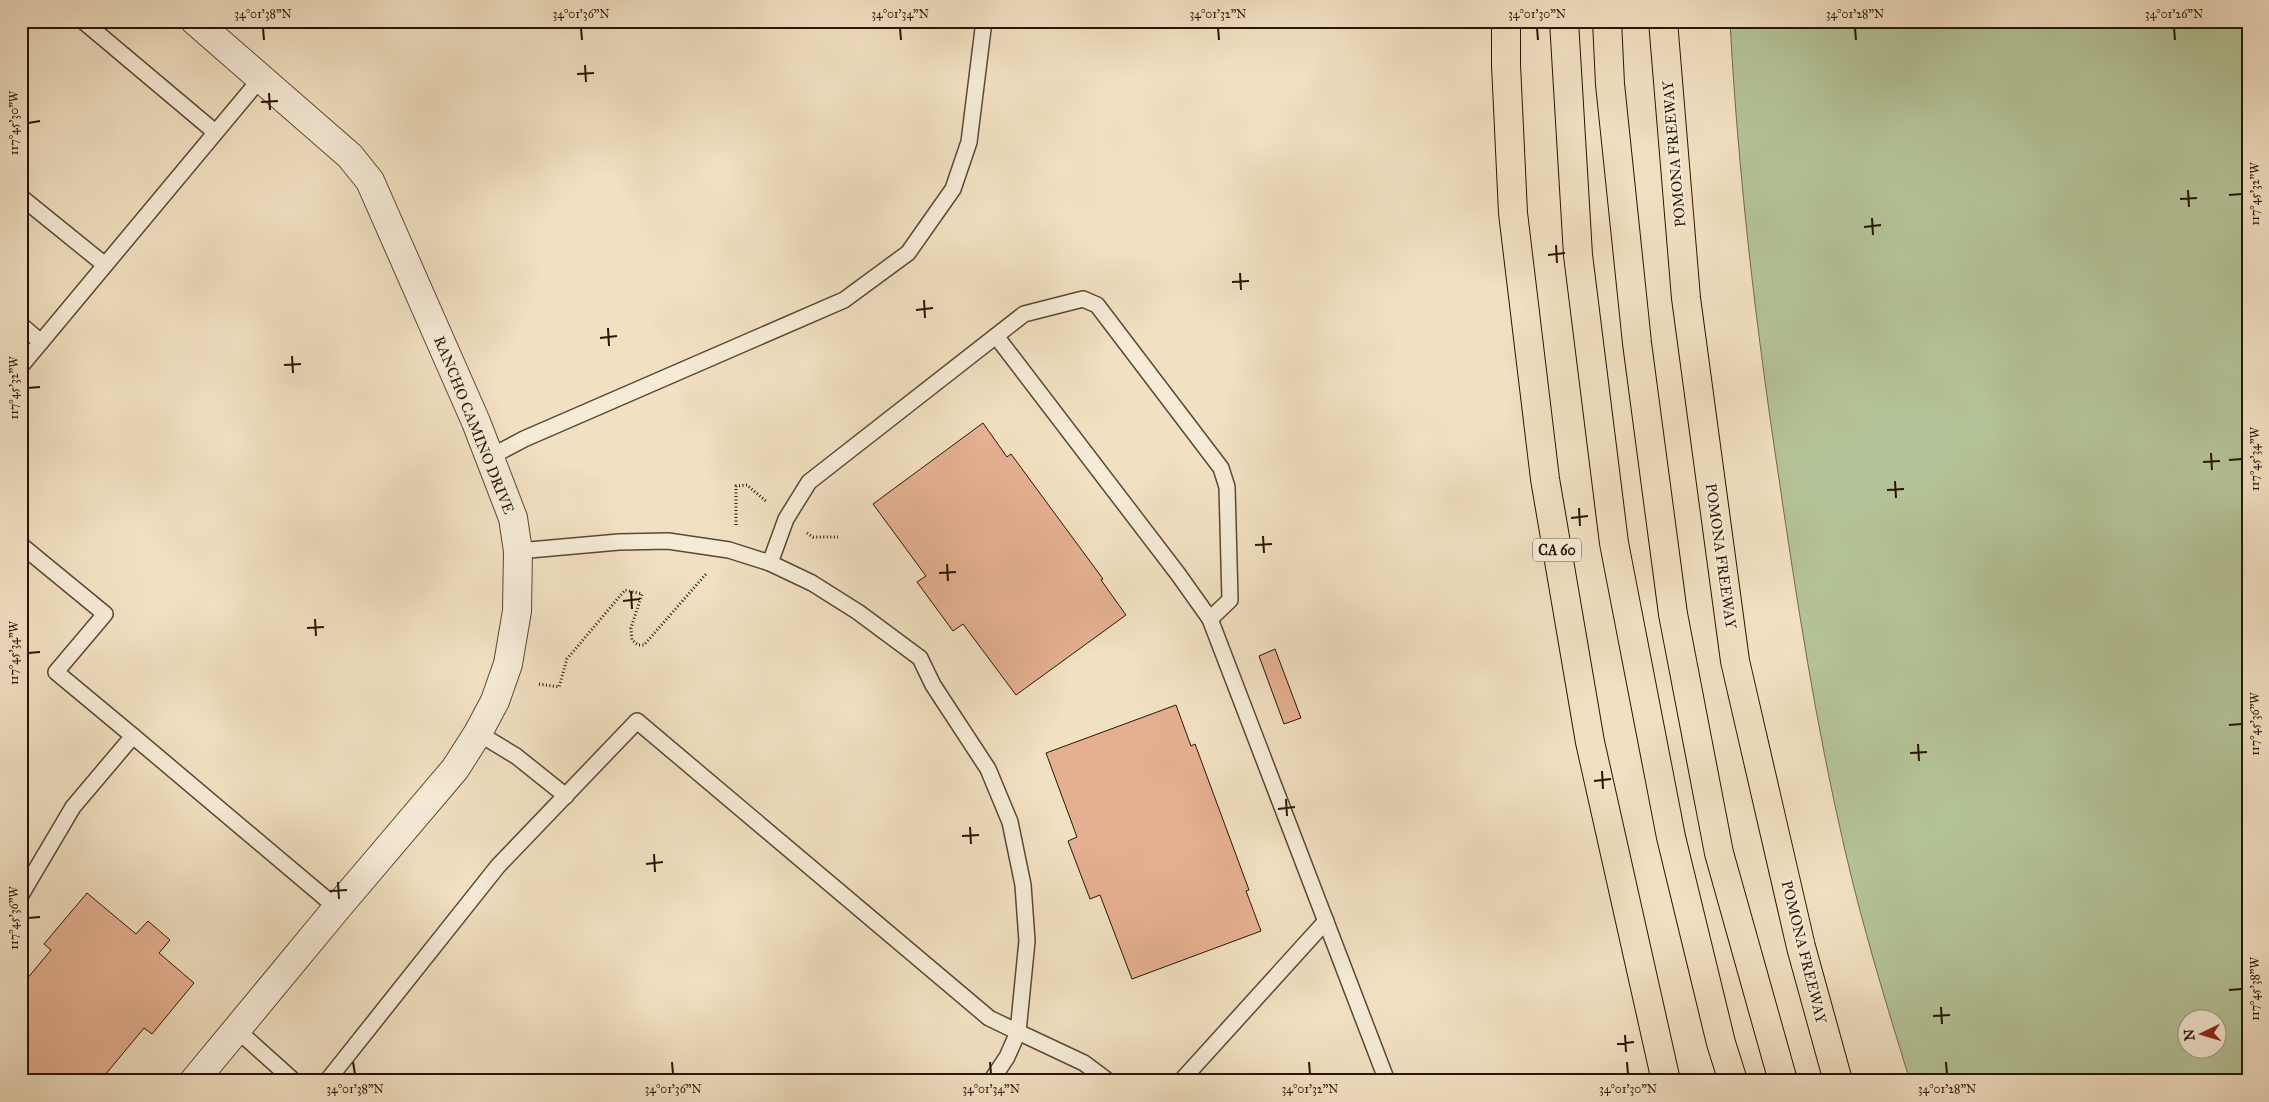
<svg xmlns="http://www.w3.org/2000/svg" width="2269" height="1102" viewBox="0 0 2269 1102" font-family="'IM FELL Great Primer',serif">
	<style>
		.green { fill: #b4c397; stroke: #6e6c4d; fill-rule: evenodd }
		.building { fill: #e5b091; stroke: #291503 }
		.lines { fill: none; stroke-linecap: round; stroke-linejoin: round }
		.lane-casing { stroke: #5b4832; stroke-width: 18 }
		.street-casing { stroke: #5b4832; stroke-width: 30 }
		.highway-casing { stroke: #291503; stroke-width: 30 }
		.path { stroke: #291503; stroke-width: 3; stroke-dasharray: 1 2.5; stroke-linecap: butt }
		.lane { stroke: #f6ebd7; stroke-width: 15 }
		.street { stroke: #f6ebd7; stroke-width: 28 }
		.highway { stroke: #f1e0c1; stroke-width: 28 }
		.ticks { fill: none; stroke: #291503; stroke-width: 2 }
		.labels { text-anchor: middle; dominant-baseline: central; stroke-width: 4; stroke-linejoin: round; paint-order: stroke }
		.shield { fill: #f6ebd7; stroke: #665543; stroke-width: 1 }
		.shield-label { font-size: 14px; font-weight: bold; fill: #291503 }
		.street-label { font-size: 15px; fill: #291503; stroke: #f6ebd7 }
		.neatline { fill: none; stroke: #291503; stroke-width: 2 }
		.ticks-label { font-size: 12px; text-anchor: middle; fill: #291503 }
	</style>
	<rect width="100%" height="100%" fill="#f1e0c1"/>
	<filter id="stains"><feTurbulence type="fractalNoise" baseFrequency=".004" numOctaves="4"/><feColorMatrix values="0 0 0 0 .2 0 0 0 0 .09 0 0 0 0 .02 0 0 0 .5 -.17"/></filter>
	<radialGradient id="worn" r=".72"><stop offset=".6" stop-color="#630" stop-opacity="0"/><stop offset="1" stop-color="#630" stop-opacity=".3"/></radialGradient>
	<path class="green" d="M1730,21H2248V1081H1910C1886,1003 1862,925 1844,846C1816,725 1797,602 1779,479C1756,327 1738,174 1730,21ZM2186,1020H2216V1050H2186Z"/>
	<g class="building">
		<polygon points="983,423 1007,457 1011,454 1103,579 1101,580 1126,615 1016,695 963,624 953,631 917,582 926,576 873,504"/>
		<polygon points="1275,649 1301,718 1284,724 1259,656"/>
		<polygon points="1176,705 1191,746 1195,744 1249,890 1246,891 1261,931 1132,979 1100,895 1090,899 1068,841 1077,837 1046,753"/>
		<polygon points="87,893 136,934 148,921 170,940 159,953 194,983 152,1034 144,1028 100,1081 21,1081 21,986 51,950 44,944"/>
	</g>
	<g class="lines">
		<defs>
			<g id="lane">
				<polyline points="83,21 215,132"/>
				<polyline points="21,197 105,265"/>
				<polyline points="21,325 41,342"/>
				<polyline points="996,336 1178,574 1210,619"/>
				<polyline points="21,366 261,78"/>
				<polyline points="490,457 524,439 844,300 908,253 953,189 969,142 984,21"/>
				<polyline points="21,545 105,614 56,672 133,736 73,807 21,895"/>
				<polyline points="770,563 786,519 809,482 1024,314 1083,299 1097,305 1221,468 1227,487 1230,600 1210,619 1387,1081"/>
				<polyline points="478,733 516,756 566,796"/>
				<polyline points="133,736 337,908"/>
				<polyline points="236,1029 294,1081"/>
				<polyline points="327,1081 498,866 637,721 989,1018 1018,1032 1027,941 1023,885 1010,822 988,769 933,685 920,658 858,612 812,583 770,563 729,550 668,541 619,542 518,551"/>
				<polyline points="991,1081 1007,1057 1018,1032 1084,1063 1108,1081"/>
				<polyline points="1181,1081 1326,921"/>
			</g>
			<polyline id="street" points="194,1081 337,908 455,769 478,733 495,701 508,664 517,611 518,551 513,518 476,422 370,181 350,156 195,21"/>
			<g id="highway">
				<polyline points="1506,21 1506,65 1513,213 1545,479 1590,742 1666,1081"/>
				<polyline points="1564,21 1578,255 1614,543 1671,837 1721,1043 1733,1081"/>
				<polyline points="1607,21 1610,84 1637,343 1673,614 1719,853 1783,1081"/>
				<polyline points="1663,21 1686,298 1735,661 1801,947 1838,1081"/>
			</g>
		</defs>
		<use href="#lane" class="lane-casing"/>
		<use href="#street" class="street-casing"/>
		<use href="#highway" class="highway-casing"/>
		<g class="path">
			<polyline points="736,525 736,486 747,485 767,502"/>
			<polyline points="807,533 813,537 838,537"/>
			<polyline points="539,684 559,687 567,659 625,590 642,594 631,628 632,640 638,645 644,645 706,574"/>
		</g>
		<use href="#lane" class="lane"/>
		<use href="#street" class="street"/>
		<use href="#highway" class="highway"/>
	</g>
	<path class="ticks" d="M263,28L264,40M581,28L582,40M900,28L901,40M1218,28L1219,40M1537,28L1538,40M1855,28L1856,40M2174,28L2175,40M585,65L586,82M577,74L594,73M269,93L270,110M261,102L278,101M28,123L40,121M2188,190L2189,207M2229,195L2242,194M2180,199L2197,198M1872,218L1873,235M1864,227L1881,225M1556,245L1557,263M1548,255L1565,253M1240,273L1241,290M1232,282L1249,281M924,300L925,318M916,310L933,308M608,328L609,346M600,338L617,336M292,356L293,373M284,365L301,364M28,388L40,387M2211,453L2212,470M2229,460L2242,459M2203,462L2220,461M1895,481L1896,498M1887,490L1904,489M1579,508L1580,526M1571,518L1588,516M1263,536L1264,553M1255,545L1272,544M947,564L948,581M939,573L956,572M631,591L632,609M623,601L640,599M315,619L316,636M307,628L324,627M28,653L40,652M2229,725L2242,724M1918,744L1919,761M1910,753L1927,752M1602,771L1603,789M1594,781L1611,779M1286,799L1287,816M1278,809L1295,807M970,827L971,844M962,836L979,835M654,854L655,872M646,864L663,862M338,882L339,899M330,891L347,890M28,918L40,917M2229,990L2242,989M1941,1007L1942,1024M1933,1016L1950,1015M1625,1035L1626,1052M1617,1044L1634,1042M353,1062L355,1074M672,1062L673,1074M990,1062L991,1074M1309,1062L1310,1074M1627,1062L1628,1074M1946,1062L1947,1074"/>
	<g class="labels">
		<rect class="shield" x="1533" y="538.5" width="48" height="23" rx="4"/>
		<g class="shield-label">
			<text x="1557" y="550">CA 60</text>
		</g>
		<g class="street-label">
			<text transform="translate(1674 154) rotate(-95)">POMONA FREEWAY</text>
			<text transform="translate(474 425) rotate(68)">RANCHO CAMINO DRIVE</text>
			<text transform="translate(1721 556) rotate(82)">POMONA FREEWAY</text>
			<text transform="translate(1804 952) rotate(76)">POMONA FREEWAY</text>
		</g>
	</g>
	<rect width="2269" height="1102" fill="none" stroke="#f1e0c1" stroke-width="55"/>
	<g transform="translate(2202 1034) rotate(265)"><circle r="24" fill="#f6ebd7" stroke="#a49582"/>
	<path d="M0-4L9 19L0 12L-9 19Z" fill="#8f2418"/>
	<text y="-8" font-size="14" font-weight="bold" text-anchor="middle" fill="#291503">N</text>
	</g>
	<rect x="28" y="28" width="2214" height="1046" class="neatline"/>
	<g class="ticks-label">
		<text x="263" y="18">34°01'38"N</text>
		<text x="581" y="18">34°01'36"N</text>
		<text x="900" y="18">34°01'34"N</text>
		<text x="1218" y="18">34°01'32"N</text>
		<text x="1537" y="18">34°01'30"N</text>
		<text x="1855" y="18">34°01'28"N</text>
		<text x="2174" y="18">34°01'26"N</text>
		<text transform="translate(14 123) rotate(-90)" y="4">117°45'30"W</text>
		<text transform="translate(2255 194) rotate(-90)" y="4">117°45'32"W</text>
		<text transform="translate(14 388) rotate(-90)" y="4">117°45'32"W</text>
		<text transform="translate(2255 459) rotate(-90)" y="4">117°45'34"W</text>
		<text transform="translate(14 653) rotate(-90)" y="4">117°45'34"W</text>
		<text transform="translate(2255 724) rotate(-90)" y="4">117°45'36"W</text>
		<text transform="translate(14 918) rotate(-90)" y="4">117°45'36"W</text>
		<text transform="translate(2255 989) rotate(-90)" y="4">117°45'38"W</text>
		<text x="355" y="1093">34°01'38"N</text>
		<text x="673" y="1093">34°01'36"N</text>
		<text x="991" y="1093">34°01'34"N</text>
		<text x="1310" y="1093">34°01'32"N</text>
		<text x="1628" y="1093">34°01'30"N</text>
		<text x="1947" y="1093">34°01'28"N</text>
	</g>
	<rect width="100%" height="100%" filter="url(#stains)"/>
	<rect width="100%" height="100%" fill="url(#worn)"/>
</svg>
